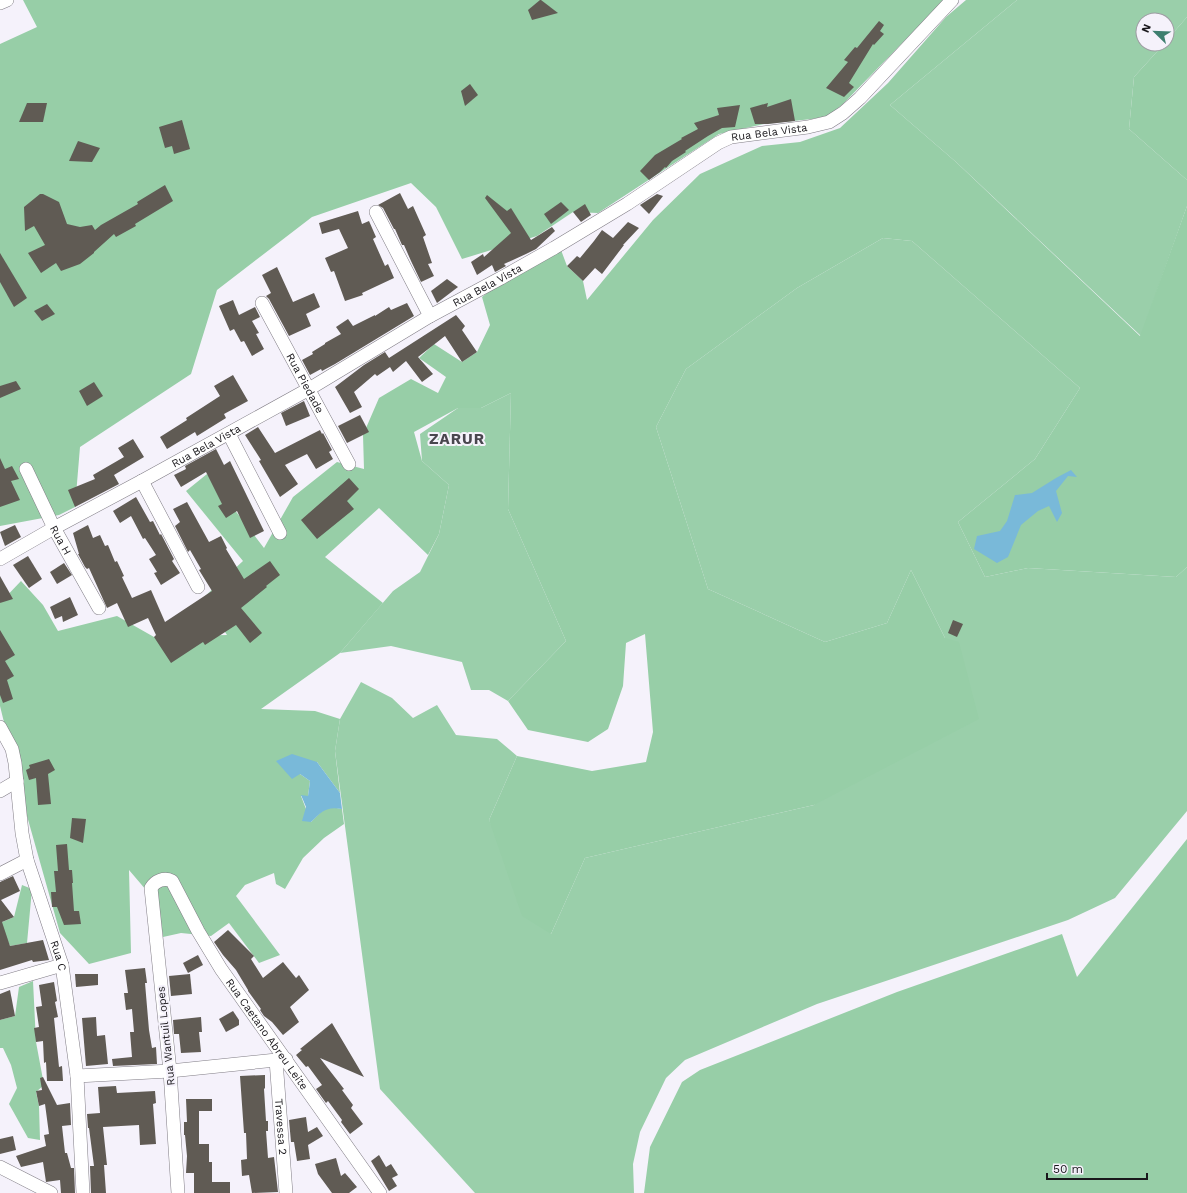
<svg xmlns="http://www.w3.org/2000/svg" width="1187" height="1193" viewBox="0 0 1187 1193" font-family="'Work Sans',sans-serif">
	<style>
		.green { fill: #9acfaa }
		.forest { fill: #97cea7 }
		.water { fill: #79b9d9 }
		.building { fill: #605b54 }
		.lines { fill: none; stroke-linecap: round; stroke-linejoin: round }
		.minor-casing { stroke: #807d85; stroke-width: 14 }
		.minor { stroke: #fff; stroke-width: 13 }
		.labels { text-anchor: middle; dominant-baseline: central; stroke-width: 4; stroke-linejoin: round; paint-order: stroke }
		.street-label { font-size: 11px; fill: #1a181c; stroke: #f5f2fb }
		.district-label { font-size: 15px; font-weight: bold; letter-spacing: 1px; fill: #49464e; stroke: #f5f2fb }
	</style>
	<rect width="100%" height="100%" fill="#f5f2fb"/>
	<g class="green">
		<polygon points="1017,0 1187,0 1187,17 1167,40 1167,20 1143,20 1143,44 1164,44 1134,77 1129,129 1187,180 1187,206 1141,336 956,162 890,105"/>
		<polygon points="883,238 912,241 1080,388 1035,459 958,522 985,577 1028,568 1176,577 1187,567 1187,811 1115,898 1068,920 817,1004 685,1060 666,1078 640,1132 633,1164 634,1193 475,1193 380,1089 335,751 340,719 361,682 392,698 413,718 437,705 456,735 497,739 517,756 489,820 551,934 585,858 814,805 945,638 911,570 887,623 825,642 708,589 656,427 686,369 797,288"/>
		<polygon points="511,393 508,509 566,641 508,701 489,690 471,690 462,662 391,646 340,653 393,591 420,572 439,534 449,485 422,461 420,434 458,408 481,408"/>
	</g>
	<g class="forest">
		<polygon points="23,0 944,0 843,104 828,116 812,119 764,124 719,134 598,213 573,212 537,236 462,259 436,207 411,183 312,217 217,290 191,374 80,447 75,507 59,515 0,526 0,44 37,27"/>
		<path d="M966,0H1017L890,105L956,162L1140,336L1187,206V567L1176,577L1028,568L985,577L958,522L1035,459L1080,388L912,241L883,238L797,288L686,369L656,427L708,589L825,642L887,623L911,570L945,638L959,642L979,719L814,805L585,858L551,934L522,916L489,820L517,756L592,771L646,762L653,732L645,634L626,643L623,686L608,729L588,742L528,730L508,701L566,641L508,509L511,393L481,408H458L414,432L422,461L449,485L439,534L428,555L379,508L325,557L383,603L340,653L261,709L315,711L340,719L335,751L340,793L317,762L300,774L310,781L308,796H301L311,822C323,810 325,805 342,809L344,824L324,838L303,858L285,889L276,884L274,873L245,885L236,896L280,955L259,963L229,923L211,936L181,933L163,937L158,904L129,870L131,953L89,964L60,933L27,816L0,706V603L21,581L43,605L58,631L117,616L154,637L227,635L203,598L243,561L186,491L207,474L264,548L293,497L337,462L364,469L363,435L379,398L411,379L438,393L446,377L419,358L434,344L462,362L477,352L490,325L482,297L495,287L561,250L567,266L583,281L587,300L653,220L700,174L762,146L800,142L840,128L888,83L946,17Z"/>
		<polygon points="1187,17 1187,180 1129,129 1134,77 1164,44 1167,44 1167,40"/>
		<polygon points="1187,839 1187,1193 644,1193 650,1147 682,1082 700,1070 897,992 1062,934 1077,977"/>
		<polygon points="22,885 32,889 27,943 10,946 0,923 14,917"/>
		<polygon points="33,981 36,1042 44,1085 36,1092 39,1106 40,1140 28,1138 9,1104 17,1088 11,1065 3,1048 0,1048 0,1020 15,1016 19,987"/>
	</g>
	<g class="water">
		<polygon points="1071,470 1077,477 1068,476 1056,491 1062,513 1057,522 1049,506 1038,511 1021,525 1008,557 997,563 974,549 977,536 1000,531 1007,521 1015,495 1032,493 1056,478"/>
		<path d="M292,754L317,762L340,793L342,809C327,806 322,811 311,822L302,821L306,807L301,795L308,796L310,781L300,774L292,779L276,761Z"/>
	</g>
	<g class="building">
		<polygon points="540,0 541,0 558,13 532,20 528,10"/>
		<polygon points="879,21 884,25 880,31 884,34 874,45 873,44 849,83 854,87 844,97 826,88 848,62 844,60 855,47 857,48"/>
		<polygon points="470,84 478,95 465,106 461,91"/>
		<polygon points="791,99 795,121 768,124 755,124 750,108 768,103 767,107"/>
		<polygon points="27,103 47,103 43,122 19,122"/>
		<polygon points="740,105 735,127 722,128 708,136 685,151 686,152 672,161 666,168 665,167 660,172 649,180 640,171 655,155 682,139 681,138 698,129 694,123 719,115 717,108"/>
		<polygon points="182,120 190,149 174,154 172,146 165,148 159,127"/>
		<polygon points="78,141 100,148 92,162 69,161"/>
		<polygon points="165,185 173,201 135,224 136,226 116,237 114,234 94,252 94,253 80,264 61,271 56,263 41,273 28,253 45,245 34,226 25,231 24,207 40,194 43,194 59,202 67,224 80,227 92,225 95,230 101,225 138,204 137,202"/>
		<polygon points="400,193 408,209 413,206 426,235 423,237 432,263 428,264 434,276 421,282 411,261 404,245 402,245 395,229 394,229 383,208 378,205"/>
		<polygon points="657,194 663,196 649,214 640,205"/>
		<polygon points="487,195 507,211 511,208 531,240 552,227 555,231 536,249 526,254 504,264 506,266 497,271 495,272 492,265 477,275 471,262 483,254 484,257 511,233 485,198"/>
		<polygon points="561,202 569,210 551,224 544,214"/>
		<polygon points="585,204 591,215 581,222 573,212"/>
		<polygon points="358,211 362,224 369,221 376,237 373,239 385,266 388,264 394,278 362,293 363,295 345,301 334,271 331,272 325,258 348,248 339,229 322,234 319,223"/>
		<polygon points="628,222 639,228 623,245 624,245 602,274 595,268 583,281 567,266 577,256 580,258 594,241 602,230 613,238"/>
		<polygon points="0,253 27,298 14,307 0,282"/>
		<polygon points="277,267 293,302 314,293 320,307 306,314 311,326 289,336 269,299 266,296 271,293 262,275"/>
		<polygon points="447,279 458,287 437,303 431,291"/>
		<polygon points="233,300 239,315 255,307 260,317 252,321 259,333 256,334 264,349 252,356 244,341 241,342 234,329 230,331 219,306"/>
		<polygon points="407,303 414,316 335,364 322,371 321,369 310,375 302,360 313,354 312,352 325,344 325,343 341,334 336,327 348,319 353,326 375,315 375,316 389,307 391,310"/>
		<polygon points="47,304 55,314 42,321 34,311"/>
		<polygon points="456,315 465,326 462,330 477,352 462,362 445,336 418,357 433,374 422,382 406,361 393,372 390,367 377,376 375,374 354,392 362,407 350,413 335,387 364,365 385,352 389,358"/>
		<polygon points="233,375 248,401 224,414 226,418 197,436 195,432 167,449 160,437 187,420 186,418 220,396 214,386"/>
		<polygon points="16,381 21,389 0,398 0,386"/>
		<polygon points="94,382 103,396 87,406 79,391"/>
		<polygon points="304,401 310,416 286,426 281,413"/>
		<polygon points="360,415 369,432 347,443 338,426"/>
		<polygon points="258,427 275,453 320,430 322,434 323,433 332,450 329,452 333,459 316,469 307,454 285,465 298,484 280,497 259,461 261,460 245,435"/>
		<polygon points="133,439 144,457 114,475 119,484 75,507 68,490 95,479 93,475 124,457 118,448"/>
		<polygon points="216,449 224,465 230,461 264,531 250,538 237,511 226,518 218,506 222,504 206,472 181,487 174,475 186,469 185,466"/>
		<polygon points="0,458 5,469 12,466 19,479 11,481 20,500 0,507"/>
		<polygon points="349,478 359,489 347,501 354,509 317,539 301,520"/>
		<polygon points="136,497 150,522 153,521 160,535 161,534 174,559 172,561 180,573 161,585 154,573 157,572 149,559 156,555 145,538 143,539 131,516 120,523 113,511"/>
		<polygon points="187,502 209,542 221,536 227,548 226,549 244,579 270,561 280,575 266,586 267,587 241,608 262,633 250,643 236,625 205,645 203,642 171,663 154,637 156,635 148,618 128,627 117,603 107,608 89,568 87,569 85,567 78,554 79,554 73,533 88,525 93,538 100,535 105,546 108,545 115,562 117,561 124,576 122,577 132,598 151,590 165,622 212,591 199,570 201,569 190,550 188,552 175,526 180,522 173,509"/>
		<polygon points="15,525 21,537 5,546 0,532"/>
		<polygon points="28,556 42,579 29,588 13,565"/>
		<polygon points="64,563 72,575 57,584 50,572"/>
		<polygon points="0,576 13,599 0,603"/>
		<polygon points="70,597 78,615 63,622 62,616 55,619 50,607"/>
		<polygon points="953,620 963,624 957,637 948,633"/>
		<polygon points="0,630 15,655 5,661 14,676 7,680 13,699 3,703 0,695"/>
		<polygon points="49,759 55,770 48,774 51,804 38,805 36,778 29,780 26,770 30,768 29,765"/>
		<polygon points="72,818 86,819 83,843 70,838"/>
		<polygon points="67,844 69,870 72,870 73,883 72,883 74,911 79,911 81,924 64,925 57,907 52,907 51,892 56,892 54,871 58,871 56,845"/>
		<polygon points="13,876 20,891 1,900 14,917 2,922 10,946 43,940 49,960 33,962 32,960 0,970 0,882"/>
		<polygon points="228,930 254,956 251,959 263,978 283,962 296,978 299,975 309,990 290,1007 299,1022 283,1035 272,1022 264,1016 260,1010 261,1009 248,991 248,990 236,970 223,955 214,942"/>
		<polygon points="198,955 203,965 188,973 183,963"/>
		<polygon points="145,968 147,983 145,983 149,1030 152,1048 156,1047 157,1064 113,1066 112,1059 132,1057 130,1032 134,1032 132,1009 126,1010 124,993 128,993 125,970"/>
		<polygon points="75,974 98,974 98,985 76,987"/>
		<polygon points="190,974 192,994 171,996 169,976"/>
		<polygon points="54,982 57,1001 55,1002 58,1017 54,1018 59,1067 62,1066 63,1081 47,1081 46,1062 44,1063 43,1041 36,1042 34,1028 39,1027 36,1007 42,1006 39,985"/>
		<polygon points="10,990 15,1016 0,1020 0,994"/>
		<polygon points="233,1011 239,1020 239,1025 226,1032 219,1019"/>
		<polygon points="96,1017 97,1036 105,1035 108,1064 86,1066 82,1018"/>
		<polygon points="201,1017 202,1032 199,1032 201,1052 181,1053 179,1034 174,1034 173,1020"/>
		<polygon points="332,1023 364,1077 320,1058 344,1089 342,1090 353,1105 351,1108 363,1124 350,1134 341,1122 342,1120 328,1101 326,1103 316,1089 322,1085 308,1066 306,1067 296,1055 302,1050 300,1049"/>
		<polygon points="265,1075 265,1088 264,1089 266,1121 268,1121 268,1131 266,1131 268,1158 274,1157 278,1192 252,1193 249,1175 242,1176 241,1160 247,1159 246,1133 244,1133 240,1076"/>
		<polygon points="43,1077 57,1105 70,1103 71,1125 62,1126 65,1153 67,1153 71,1168 74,1168 75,1193 61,1193 60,1180 46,1182 43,1162 21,1167 16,1156 46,1146 44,1135 49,1134 45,1104 39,1106 36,1091 42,1090 40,1078"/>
		<polygon points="116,1086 117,1093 155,1091 156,1103 153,1104 156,1144 140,1145 139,1125 103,1127 107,1165 104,1165 106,1193 91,1193 90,1166 94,1166 89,1128 88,1128 87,1114 100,1113 98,1087"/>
		<polygon points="186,1099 212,1099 212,1111 199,1111 199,1144 209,1144 209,1162 212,1162 212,1182 230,1182 230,1193 194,1193 194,1173 186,1173 187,1156 185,1135 184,1135 184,1122 187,1122"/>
		<polygon points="306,1117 308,1132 317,1127 323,1136 308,1145 310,1159 297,1161 294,1142 291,1142 289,1120"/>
		<polygon points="13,1136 16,1150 0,1154 0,1139"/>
		<polygon points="379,1155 386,1167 391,1164 398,1175 392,1178 397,1186 389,1191 371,1161"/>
		<polygon points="336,1158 341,1176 345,1173 357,1187 349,1193 332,1193 318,1174 315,1164"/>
	</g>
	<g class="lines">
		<defs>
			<g id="minor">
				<polyline points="0,3 7,0"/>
				<polyline points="376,212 430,316"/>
				<path id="s1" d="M262,303L349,464"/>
				<polyline points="229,434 280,533"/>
				<path id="s2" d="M26,469L54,528L99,608"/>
				<polyline points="142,481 198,587"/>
				<path id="s3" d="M0,559L54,528L142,481L309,389L430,316L501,278L554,248L627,204L718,143L731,137L808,127L829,122L843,113L860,98L952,0"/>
				<path id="s4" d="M0,727L12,749L15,763L22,833L27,860L62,965L77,1076L83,1193"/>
				<polyline points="0,791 17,781"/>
				<polyline points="0,874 27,860"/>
				<polyline points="0,983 62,965"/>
				<path id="s5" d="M276,1060L286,1193"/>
				<polyline points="77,1076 170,1071 286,1059"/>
				<polyline points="0,1167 51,1193"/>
				<path id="s6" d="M178,1193L170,1071L151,888C155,881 164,877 172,881L198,931L221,969L380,1193"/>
			</g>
		</defs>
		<use href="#minor" class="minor-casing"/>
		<use href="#minor" class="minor"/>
	</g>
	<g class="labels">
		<g class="street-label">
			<text stroke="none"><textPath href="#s3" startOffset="883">Rua Bela Vista</textPath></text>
			<text stroke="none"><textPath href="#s3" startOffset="559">Rua Bela Vista</textPath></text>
			<text stroke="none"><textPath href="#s1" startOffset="91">Rua Piedade</textPath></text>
			<text stroke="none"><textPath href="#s3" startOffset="235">Rua Bela Vista</textPath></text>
			<text stroke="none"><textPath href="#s2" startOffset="79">Rua H</textPath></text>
			<text stroke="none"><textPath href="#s4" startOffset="238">Rua C</textPath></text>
			<text stroke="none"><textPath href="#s6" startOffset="511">Rua Caetano Abreu Leite</textPath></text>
			<text transform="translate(166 1036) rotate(-96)">Rua Wantuil Lopes</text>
			<text stroke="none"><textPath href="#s5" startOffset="67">Travessa 2</textPath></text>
		</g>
		<g class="district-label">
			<text x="457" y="439">ZARUR</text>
		</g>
	</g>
	<g transform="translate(1155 32) rotate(293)"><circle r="19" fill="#f5f2fb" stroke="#9d9ba2"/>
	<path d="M0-3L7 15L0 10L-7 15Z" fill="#3e7f6f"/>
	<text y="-6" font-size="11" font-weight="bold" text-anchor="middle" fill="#1a181c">N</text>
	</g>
	<path d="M1047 1173v6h100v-6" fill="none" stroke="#1a181c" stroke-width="2"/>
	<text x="1053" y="1173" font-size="12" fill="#1a181c" stroke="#f5f2fb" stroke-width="3" paint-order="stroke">50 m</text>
</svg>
